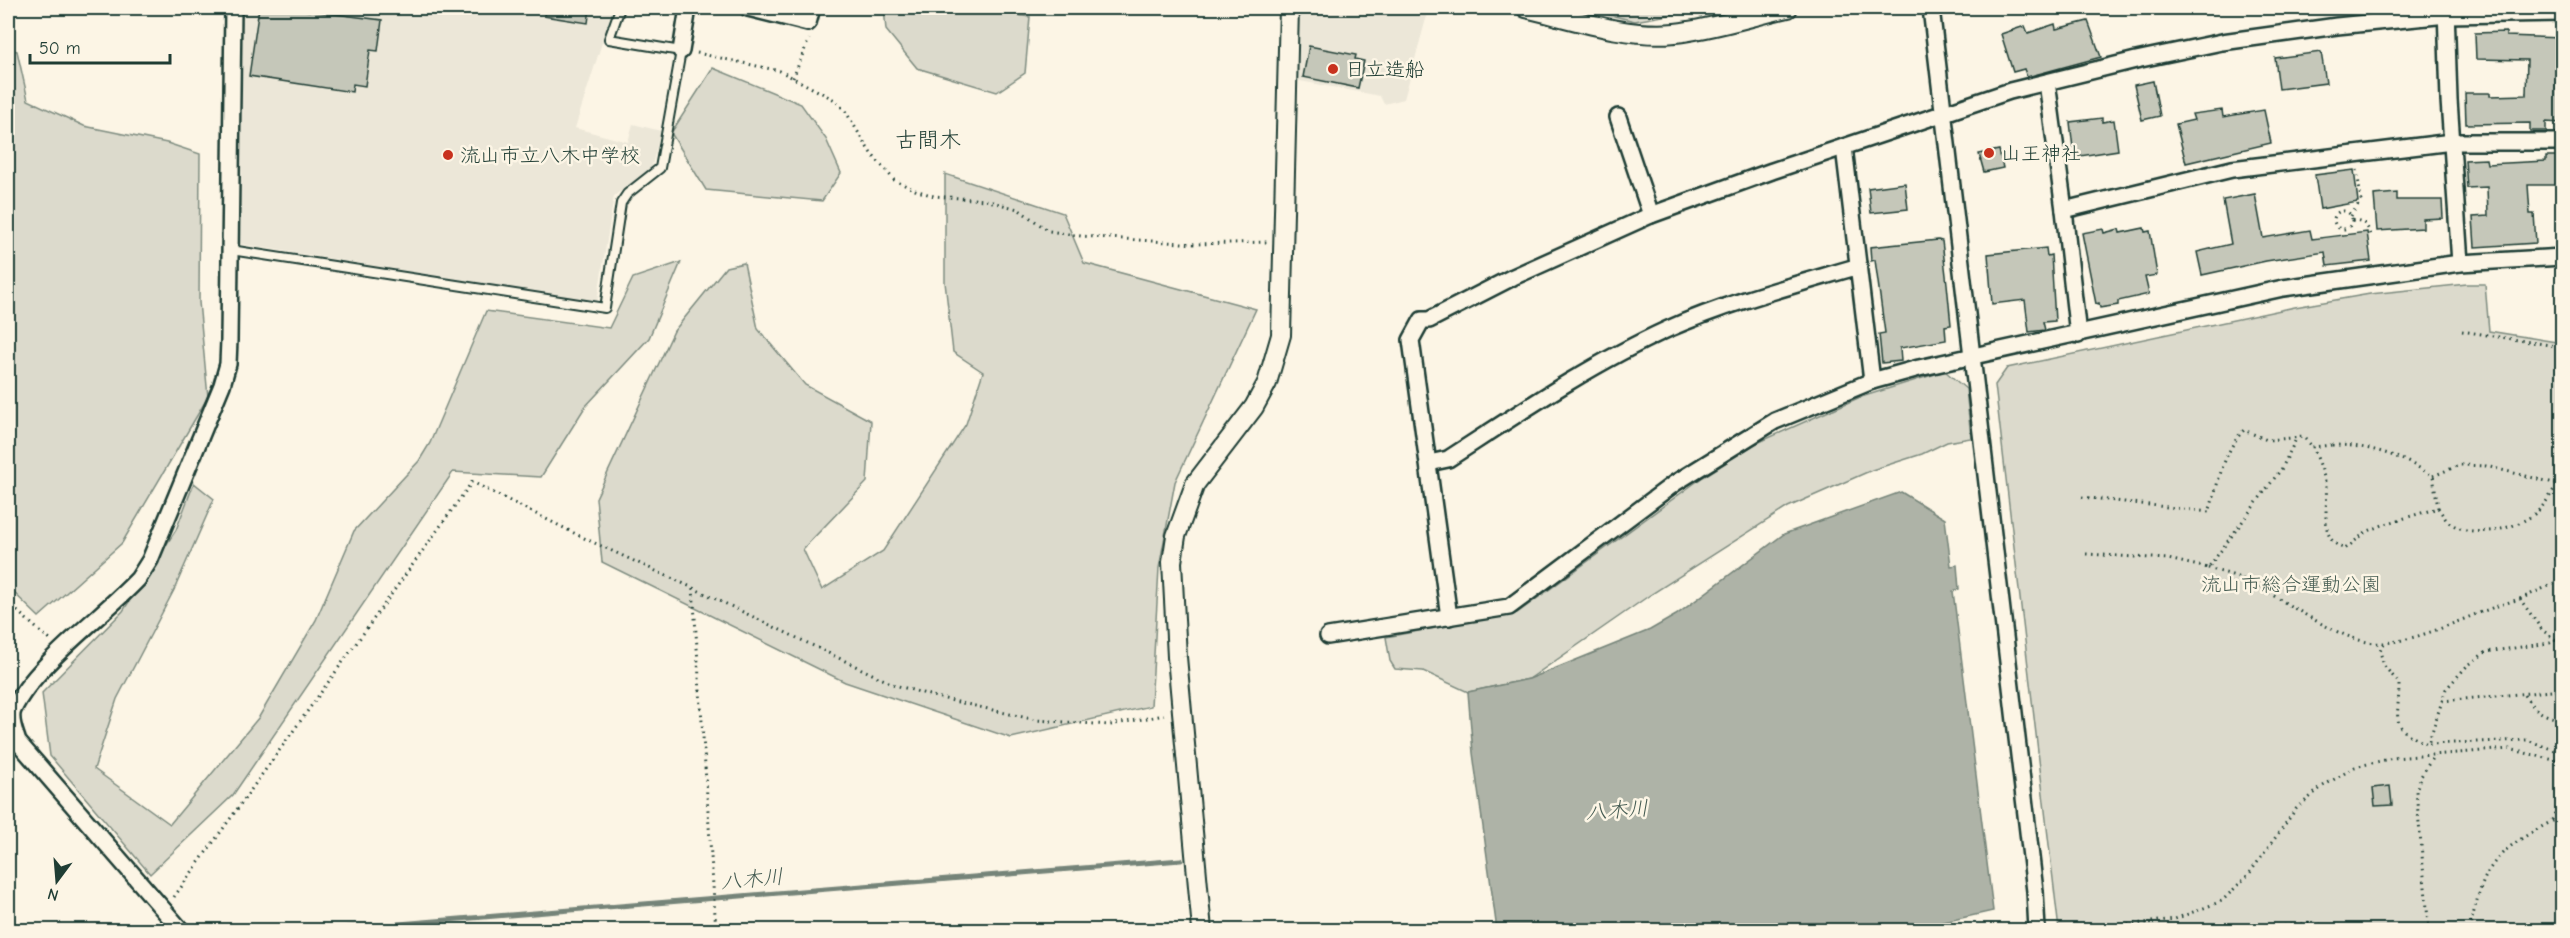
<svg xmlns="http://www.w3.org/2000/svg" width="2570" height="938" viewBox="0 0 2570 938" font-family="'Comic Neue','Klee One',sans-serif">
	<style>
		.built { fill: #ece7d8 }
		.green { fill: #dcdacc; stroke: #7e8c80; stroke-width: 1.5 }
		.water { fill: #aeb3a7; stroke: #758479; stroke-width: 1.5 }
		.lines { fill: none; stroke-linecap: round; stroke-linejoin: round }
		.stream { stroke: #758479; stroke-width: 5 }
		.building { fill: #c5c7b9; stroke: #1f3d34; stroke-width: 1.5 }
		.service-casing { stroke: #1f3d34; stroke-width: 12 }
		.minor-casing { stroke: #1f3d34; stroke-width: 20 }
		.tertiary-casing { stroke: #1f3d34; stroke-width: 22 }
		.path { stroke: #1f3d34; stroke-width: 3; stroke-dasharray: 1.5 4.5; stroke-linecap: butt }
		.service { stroke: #fcf5e5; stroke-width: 8 }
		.minor { stroke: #fcf5e5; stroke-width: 15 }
		.tertiary { stroke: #fcf5e5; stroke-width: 18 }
		.poi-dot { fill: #c8321e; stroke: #fcf5e5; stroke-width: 2 }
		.labels { text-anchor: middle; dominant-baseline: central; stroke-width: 5; stroke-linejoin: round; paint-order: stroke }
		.poi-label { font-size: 20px; fill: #1f3d34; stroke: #fcf5e5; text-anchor: start }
		.park-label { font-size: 20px; fill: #455c52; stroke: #fcf5e5 }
		.water-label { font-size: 21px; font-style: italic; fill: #435a51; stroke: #fcf5e5 }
		.quarter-label { font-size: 22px; fill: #1f3d34; stroke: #fcf5e5 }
	</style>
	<rect width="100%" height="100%" fill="#fcf5e5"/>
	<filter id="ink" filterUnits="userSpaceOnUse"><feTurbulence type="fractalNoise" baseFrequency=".0167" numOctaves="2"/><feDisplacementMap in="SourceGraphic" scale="12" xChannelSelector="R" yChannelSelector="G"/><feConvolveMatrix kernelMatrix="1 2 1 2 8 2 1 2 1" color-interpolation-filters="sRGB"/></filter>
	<g filter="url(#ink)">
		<g class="built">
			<polygon points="243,8 613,8 575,128 628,142 633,124 661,131 651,169 614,196 597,302 240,244"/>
			<polygon points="1300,8 1429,8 1404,99 1384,104 1380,96 1295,80"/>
		</g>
		<g class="green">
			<polygon points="884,8 974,8 1030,17 1025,73 997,92 917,68 886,30"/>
			<polygon points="1580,8 1707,8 1635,21"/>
			<polygon points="8,49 17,51 28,100 84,126 167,143 200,154 199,302 208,397 122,543 39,617 8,587"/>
			<polygon points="713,68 801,104 826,139 841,173 822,201 706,190 671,133"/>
			<polygon points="945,174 1063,213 1084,263 1256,309 1175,482 1159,568 1151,706 1011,738 845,682 602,562 596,498 674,331 726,267 744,263 758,329 805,385 871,421 867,482 803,549 822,590 883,551 966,424 983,372 953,352 945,282"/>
			<polygon points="681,262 649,338 585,407 541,477 453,472 233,795 150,874 50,756 42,693 123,611 176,530 194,483 214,499 174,590 117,699 94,769 170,824 259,717 316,620 354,531 419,461 430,443 486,311 609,328 633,278"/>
			<polygon points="2467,284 2485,284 2489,331 2562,343 2562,930 2237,930 2229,924 2155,930 2059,930 1995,385 2007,368 2295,307 2370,294"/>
			<polygon points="1945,371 1966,389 1971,438 1947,442 1922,454 1872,470 1788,507 1650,595 1529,679 1468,692 1423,671 1395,669 1390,661 1386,637 1517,613 1703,477 1755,444 1858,398"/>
		</g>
		<polygon class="water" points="1901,492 1945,519 1951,566 1957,565 1959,589 1953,591 1993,911 1908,930 1497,930 1473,753 1468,692 1529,679 1650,630 1676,615 1784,534"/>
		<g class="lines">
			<g class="stream">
				<polyline points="8,927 12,930"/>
				<polyline points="326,930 1181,860"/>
			</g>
		</g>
		<g class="building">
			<polygon points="259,8 287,8 382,20 378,51 370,50 365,86 353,84 352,92 249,76"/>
			<polygon points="545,8 590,8 588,23 544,16"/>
			<polygon points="2088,21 2101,57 2027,77 2024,69 2013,72 2001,34 2025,26 2028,33 2055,24 2056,29"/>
			<polygon points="2506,32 2506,36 2562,38 2562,123 2546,122 2546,131 2530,131 2530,123 2466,124 2465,93 2490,93 2490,96 2526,95 2527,60 2476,59 2475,33"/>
			<polygon points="1309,46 1356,55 1355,59 1364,61 1358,88 1303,77"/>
			<polygon points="2321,52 2326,83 2279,89 2275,58"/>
			<polygon points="2153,81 2160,116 2142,120 2134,85"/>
			<polygon points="2222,110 2223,117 2264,110 2271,143 2186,163 2176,124 2194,120 2192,114"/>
			<polygon points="2102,118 2102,122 2114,120 2118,150 2074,157 2070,122"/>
			<polygon points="1999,150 2003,168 1984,172 1979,154"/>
			<polygon points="2546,156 2562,156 2562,185 2528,185 2530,214 2534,214 2536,243 2475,247 2473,217 2488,216 2487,187 2467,188 2465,160 2486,159 2487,164 2546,161"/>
			<polygon points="2354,170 2358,202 2320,209 2315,175"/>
			<polygon points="1905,183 1908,209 1871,213 1868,188"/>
			<polygon points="2397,193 2397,200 2442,200 2443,218 2423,219 2423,228 2377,231 2374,195"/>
			<polygon points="2255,194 2263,238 2310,230 2312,239 2367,232 2371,261 2327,266 2325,252 2266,261 2202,275 2197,252 2231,244 2223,200"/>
			<polygon points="2144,228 2145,232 2150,231 2157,275 2145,277 2149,294 2118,301 2118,305 2100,308 2099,303 2096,304 2082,233 2103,229 2104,233 2119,229 2120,233"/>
			<polygon points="1938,240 1942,241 1947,284 1951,325 1945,326 1946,340 1900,348 1901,361 1882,363 1879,334 1885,333 1875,260 1871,261 1870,247"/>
			<polygon points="2046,248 2047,256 2051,255 2055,321 2043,322 2045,330 2029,332 2025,300 1992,304 1988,254"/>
			<polygon points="2390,786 2392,805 2375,806 2373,788"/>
		</g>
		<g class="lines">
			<defs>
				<polyline id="service" points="231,250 605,308 621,203 627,194 660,168 681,51 609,39 620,8"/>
				<g id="minor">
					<polyline points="748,8 808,23 812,8"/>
					<polyline points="1931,8 2035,891 2037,930"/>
					<polyline points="2446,8 2449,100 2460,263"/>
					<polyline points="681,51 688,8"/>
					<polyline points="2047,82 2064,210"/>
					<polyline points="1618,117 1651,215 1772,171 2010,91 2136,60 2222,42 2337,26 2447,15 2562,13"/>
					<polyline points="1844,147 1872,381"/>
					<polyline points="2078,335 2064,210 2232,169 2452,142 2562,142"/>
					<path d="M1429,463L1448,459C1519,413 1591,364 1668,329C1729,302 1795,285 1859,266"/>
					<polyline points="1449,617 1411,340 1422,320 1429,320 1513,277 1651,215"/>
					<polyline points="1328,636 1509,607 1675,483 1775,421 1872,381 1919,368 2283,288 2460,263 2562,257"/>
					<path d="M181,930L18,742C15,732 9,720 13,710C34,665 102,617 138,579L150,560L222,385L228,364L229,340L233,8"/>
				</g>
				<g id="tertiary">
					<path d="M1526,8C1573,19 1626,38 1675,33C1713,29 1751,16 1788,8"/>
					<polyline points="1202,930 1177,657 1172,562 1176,536 1195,484 1254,407 1267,383 1281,335 1289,8"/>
				</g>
			</defs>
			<use href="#service" class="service-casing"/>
			<use href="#minor" class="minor-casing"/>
			<use href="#tertiary" class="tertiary-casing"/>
			<g class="path">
				<polyline points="697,53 780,71 835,100 846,112 870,152 894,180 915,190 934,196 985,200 1018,209 1049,231 1081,236 1195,244 1267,242"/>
				<polyline points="793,78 809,39"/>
				<circle cx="2343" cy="220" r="9"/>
				<polyline points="2351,216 2361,200 2357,170"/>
				<path d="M2352,220C2365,220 2369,227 2371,239"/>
				<polyline points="2462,331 2562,347"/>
				<path d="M2332,445C2371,445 2401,456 2433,476L2438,508L2385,524L2366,532L2345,549C2315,538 2331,506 2325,482C2323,470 2317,458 2313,447Z"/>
				<polyline points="2433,476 2460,465 2486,466 2562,485"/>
				<path d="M2082,497L2209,512C2218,485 2223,451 2244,430L2267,440L2303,437L2313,447"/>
				<path d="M2438,508C2442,513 2445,520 2450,523C2474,540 2518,529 2538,511C2546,503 2552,493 2557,484"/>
				<polyline points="2086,554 2168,559 2208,568 2282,468 2297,437"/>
				<path d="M2208,568C2221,572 2235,575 2247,581C2283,598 2345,647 2384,643C2432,638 2474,611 2520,599L2542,630L2562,644"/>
				<polyline points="693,588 895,685 936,697 1036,720 1110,725 1164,715"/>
				<polyline points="2520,599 2562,580"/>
				<polyline points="8,603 50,640"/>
				<path d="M2384,644L2380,651L2384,666L2399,683C2399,721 2388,728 2428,744L2446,689L2467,666L2486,652L2550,643L2562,637"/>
				<path d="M2524,695C2534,710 2544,717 2562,719"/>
				<polyline points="2442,701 2562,690"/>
				<polyline points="2429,744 2527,740 2562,753"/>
				<polyline points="2552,820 2562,795"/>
				<polyline points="174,897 472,482 586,539 693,588 716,930"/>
				<polyline points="2086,930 2175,919 2222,901 2249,874 2296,809 2323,786 2355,767 2393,758 2509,749 2562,762"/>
				<polyline points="2236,930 2314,923 2344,930"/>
				<polyline points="2429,930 2416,791 2420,778 2434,755"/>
				<path d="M2469,930C2482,883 2483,861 2529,834C2540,828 2550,821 2562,818"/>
			</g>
			<use href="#service" class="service"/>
			<use href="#minor" class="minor"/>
			<use href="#tertiary" class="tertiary"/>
		</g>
	</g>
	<g class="poi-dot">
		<circle cx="1333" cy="69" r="6"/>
		<circle cx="1989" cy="153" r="6"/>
		<circle cx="448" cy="155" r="6"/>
	</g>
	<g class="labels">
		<g class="poi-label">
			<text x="1345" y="69">日立造船</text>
			<text x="2001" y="153">山王神社</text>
			<text x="460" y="155">流山市立八木中学校</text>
		</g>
		<g class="park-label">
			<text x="2291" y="584">流山市総合運動公園</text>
		</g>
		<g class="water-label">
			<text transform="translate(1617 810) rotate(-4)">八木川</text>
			<text transform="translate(752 879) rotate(-5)">八木川</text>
		</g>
		<g class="quarter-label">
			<text x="928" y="140">古間木</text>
		</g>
	</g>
	<rect width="2570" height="938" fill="none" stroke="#fcf5e5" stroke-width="30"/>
	<rect x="15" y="15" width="2540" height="908" fill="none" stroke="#1f3d34" stroke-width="2" filter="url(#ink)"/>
	<g transform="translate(57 881) rotate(196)" stroke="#fcf5e5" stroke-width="4.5" paint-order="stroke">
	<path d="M0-4.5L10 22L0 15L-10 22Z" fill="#1f3d34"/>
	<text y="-9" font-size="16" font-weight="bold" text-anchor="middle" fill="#1f3d34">N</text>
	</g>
	<path d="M30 54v9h140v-9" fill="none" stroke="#1f3d34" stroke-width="3"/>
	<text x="39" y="54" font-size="18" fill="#1f3d34" stroke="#fcf5e5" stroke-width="4.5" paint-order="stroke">50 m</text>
</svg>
